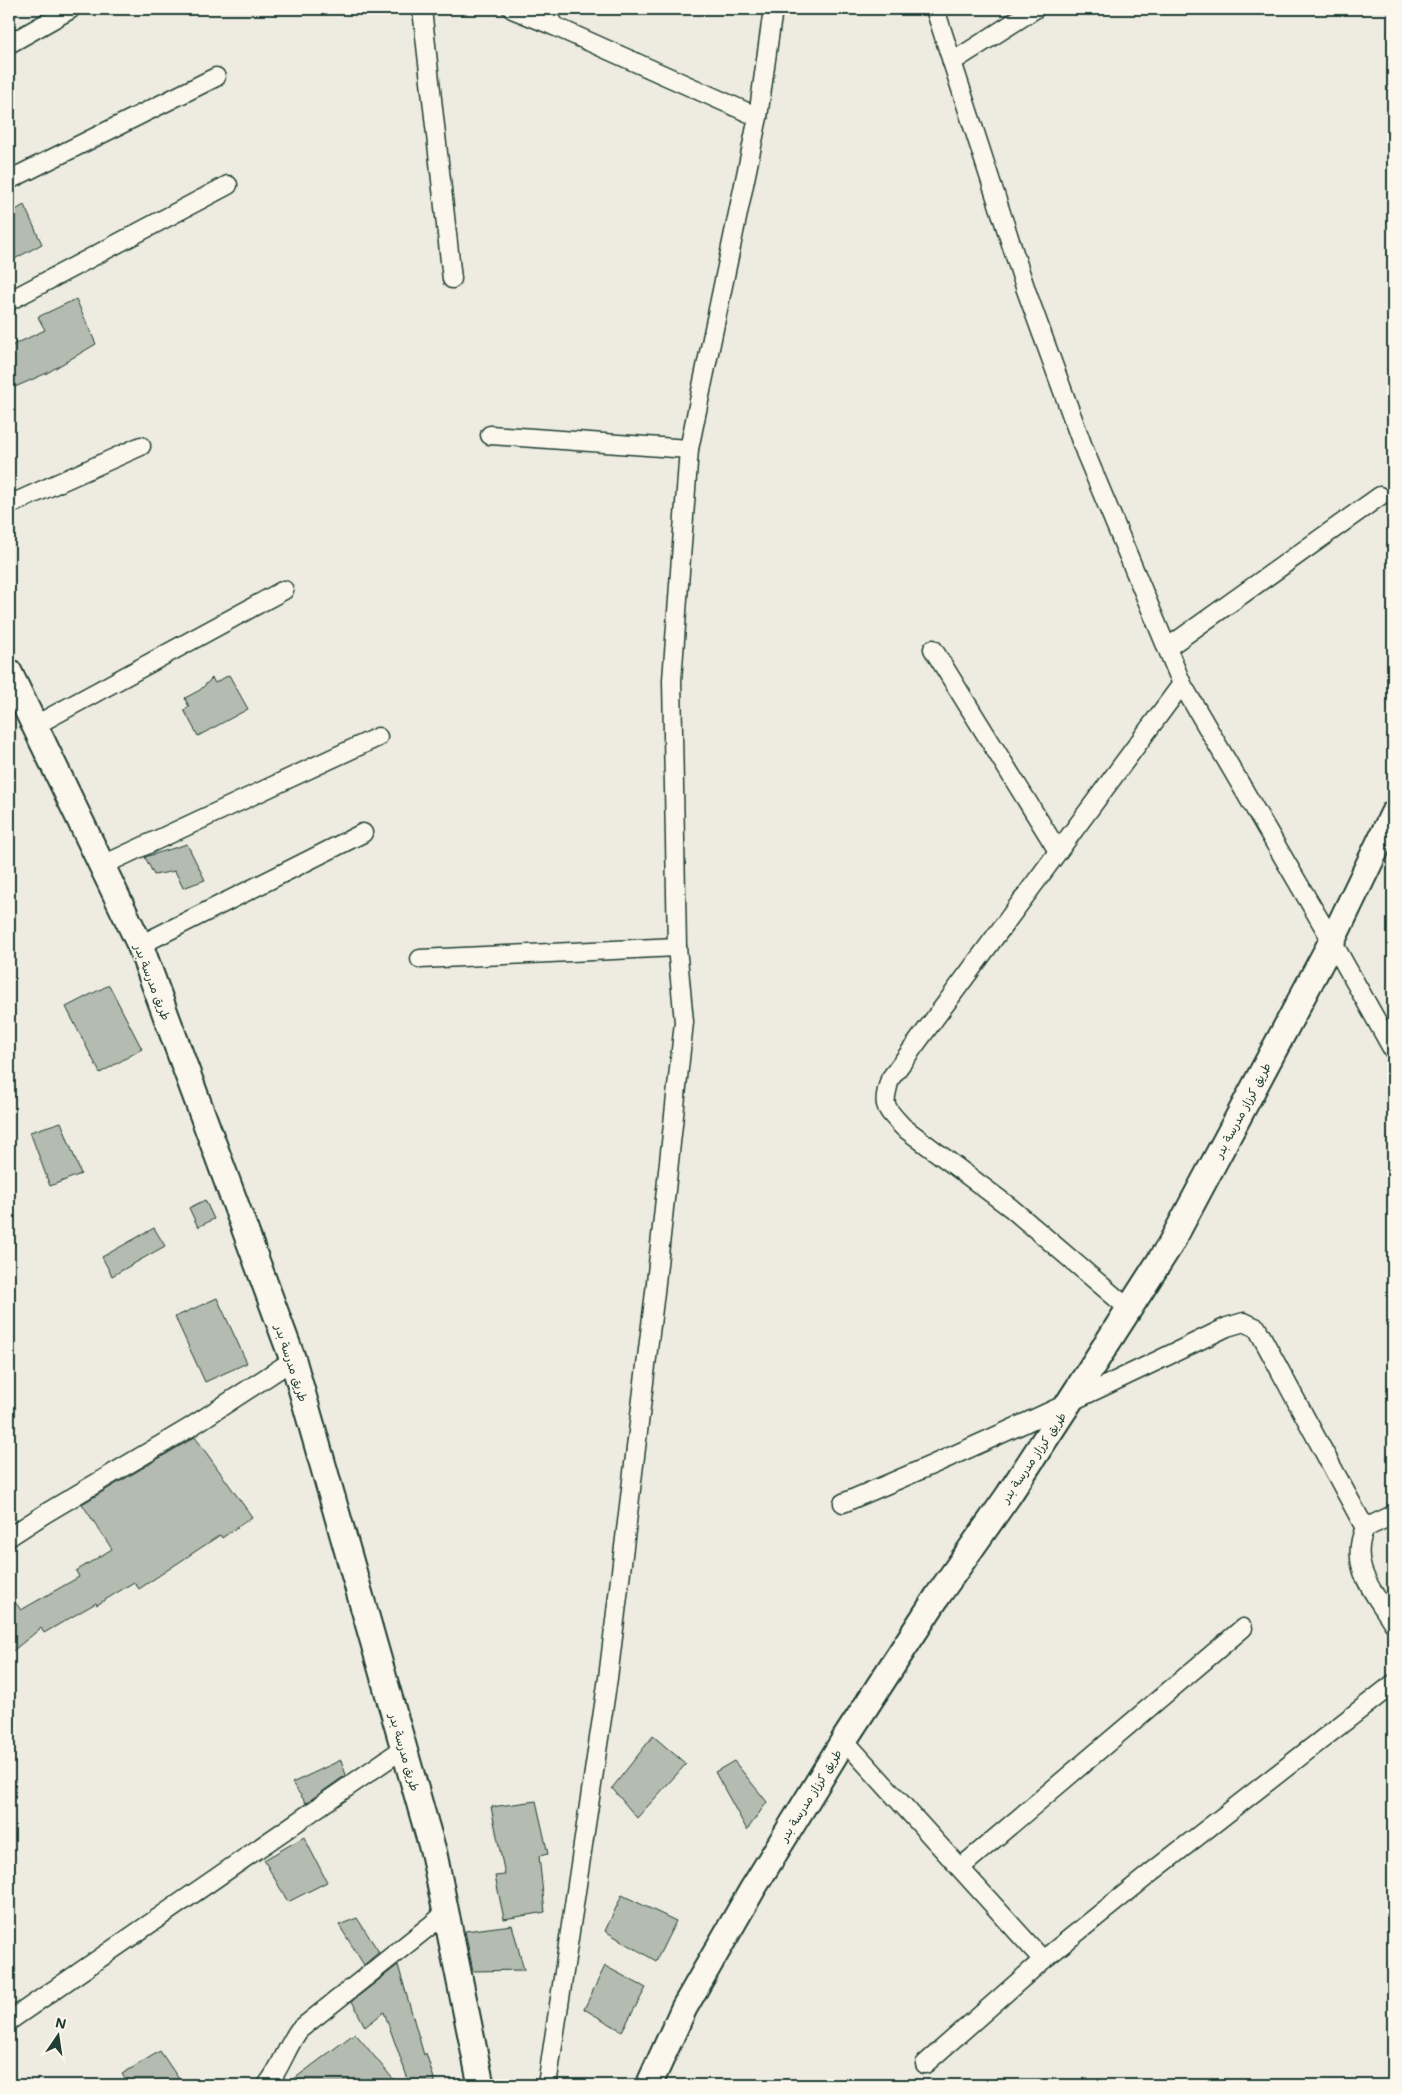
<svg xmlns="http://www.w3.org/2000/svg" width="1402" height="2094" viewBox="0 0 1402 2094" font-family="Mali,'Playpen Sans Arabic',sans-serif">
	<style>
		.building { fill: #b4bbb0; stroke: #1f3d34 }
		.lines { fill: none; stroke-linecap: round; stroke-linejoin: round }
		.street-casing { stroke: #1f3d34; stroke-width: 21 }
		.secondary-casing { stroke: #1f3d34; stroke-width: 29 }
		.street { stroke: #fbf7ec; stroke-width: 18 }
		.secondary { stroke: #fbf7ec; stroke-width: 25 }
		.labels { text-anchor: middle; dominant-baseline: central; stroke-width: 4; stroke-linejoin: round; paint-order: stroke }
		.street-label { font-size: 12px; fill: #1f3d34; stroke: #fbf7ec }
	</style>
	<rect width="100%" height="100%" fill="#eeece1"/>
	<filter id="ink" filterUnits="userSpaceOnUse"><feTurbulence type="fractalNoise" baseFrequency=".02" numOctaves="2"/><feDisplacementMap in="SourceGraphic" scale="10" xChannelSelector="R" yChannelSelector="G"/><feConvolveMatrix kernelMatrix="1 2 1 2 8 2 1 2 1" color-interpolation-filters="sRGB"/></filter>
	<g filter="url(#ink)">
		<g class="building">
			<polygon points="24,205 42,244 9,262 9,214"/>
			<polygon points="76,299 96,344 47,373 15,387 9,374 9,347 45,330 38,317"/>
			<polygon points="229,675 248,709 198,736 184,710 189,707 185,698 200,690 212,678 215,683"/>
			<polygon points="187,844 205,880 183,888 175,871 154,875 145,857"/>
			<polygon points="109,985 142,1049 100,1073 66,1007"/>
			<polygon points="61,1122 81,1174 50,1186 30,1132"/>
			<polygon points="205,1200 214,1219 198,1227 189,1208"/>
			<polygon points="154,1228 165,1246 112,1276 102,1257"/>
			<polygon points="217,1298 247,1363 205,1382 175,1317"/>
			<polygon points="195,1437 252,1517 222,1538 220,1535 139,1589 134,1582 97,1605 96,1603 44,1633 41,1628 9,1654 9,1594 21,1610 79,1577 76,1571 112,1549 82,1504"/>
			<polygon points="653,1736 686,1764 637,1818 612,1788"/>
			<polygon points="341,1760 346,1775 306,1803 292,1783"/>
			<polygon points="734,1761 767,1802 747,1830 715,1772"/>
			<polygon points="536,1801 548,1854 539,1856 545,1912 504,1919 495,1876 505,1875 491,1807"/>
			<polygon points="304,1837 327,1882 288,1902 264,1860"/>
			<polygon points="622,1895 676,1921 656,1961 605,1931"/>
			<polygon points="357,1918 379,1952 364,1965 339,1925"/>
			<polygon points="512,1925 524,1970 473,1971 465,1931"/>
			<polygon points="398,1965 424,2055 426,2053 436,2085 410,2085 384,2012 365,2027 352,2001"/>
			<polygon points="605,1966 646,1988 622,2031 584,2009"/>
			<polygon points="355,2033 398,2085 286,2085"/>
			<polygon points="160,2051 183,2085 129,2085 122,2074"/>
		</g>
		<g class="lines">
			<defs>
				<g id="street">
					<polyline points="422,9 452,279"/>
					<polyline points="512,9 554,26"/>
					<polyline points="544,9 554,26 758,117"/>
					<polyline points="935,9 1026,290 1085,452 1182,684 1332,941 1393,1050"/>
					<polyline points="9,44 71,9"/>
					<polyline points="952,62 1035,9"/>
					<polyline points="9,180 216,77"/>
					<polyline points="9,301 228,185"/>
					<polyline points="490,435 689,449"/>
					<polyline points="9,505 141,446"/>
					<polyline points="1167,648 1380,496"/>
					<polyline points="933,649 1058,851"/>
					<polyline points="34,726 284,590"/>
					<polyline points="101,866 378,737"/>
					<polyline points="140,945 363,833"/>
					<polyline points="420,959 677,947"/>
					<path d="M1129,1309L1011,1208L903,1127C884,1106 882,1107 890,1079L1182,684"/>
					<path d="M843,1503C973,1449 1100,1389 1227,1327L1244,1322L1257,1328L1365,1528"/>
					<path d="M1393,1515L1365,1528C1348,1566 1374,1592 1393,1623"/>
					<polyline points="9,1537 46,1513 189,1428 293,1360"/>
					<polyline points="844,1740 1043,1960"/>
					<polyline points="960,1868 1243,1628"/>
					<polyline points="9,2021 404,1748"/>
					<polyline points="925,2064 1043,1960 1157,1868 1393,1684"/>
					<path d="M267,2085C281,2068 286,2048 299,2030L446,1913"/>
					<polyline points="547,2085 608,1678 655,1292 684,1022 677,947 672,680 689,449 758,117 773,9"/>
				</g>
				<g id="secondary">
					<polyline points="9,672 140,945 293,1360 434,1854 481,2085"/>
					<polyline points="649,2085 684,2008 752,1890 844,1740 939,1594 1008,1496 1068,1404 1170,1245 1332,941 1393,814"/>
				</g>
			</defs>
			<use href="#street" class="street-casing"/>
			<use href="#secondary" class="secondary-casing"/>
			<use href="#street" class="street"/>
			<use href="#secondary" class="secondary"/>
		</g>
	</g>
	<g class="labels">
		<g class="street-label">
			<text transform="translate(153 982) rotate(69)">طريق مدرسة بدر</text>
			<text transform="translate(1242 1110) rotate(-62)">طريق كرزاز مدرسة بدر</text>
			<text transform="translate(292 1363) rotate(72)">طريق مدرسة بدر</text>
			<text transform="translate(1033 1457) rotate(-56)">طريق كرزاز مدرسة بدر</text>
			<text transform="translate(405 1752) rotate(74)">طريق مدرسة بدر</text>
			<text transform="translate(810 1795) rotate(-58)">طريق كرزاز مدرسة بدر</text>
		</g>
	</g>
	<rect width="1402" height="2094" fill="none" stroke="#fbf7ec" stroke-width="30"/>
	<rect x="15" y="15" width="1372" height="2064" fill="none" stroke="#1f3d34" stroke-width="2" filter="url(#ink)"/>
	<g transform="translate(58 2036) rotate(13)" stroke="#fbf7ec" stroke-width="4" paint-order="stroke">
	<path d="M0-4L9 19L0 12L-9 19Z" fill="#1f3d34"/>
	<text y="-8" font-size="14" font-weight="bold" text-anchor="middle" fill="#1f3d34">N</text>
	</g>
</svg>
